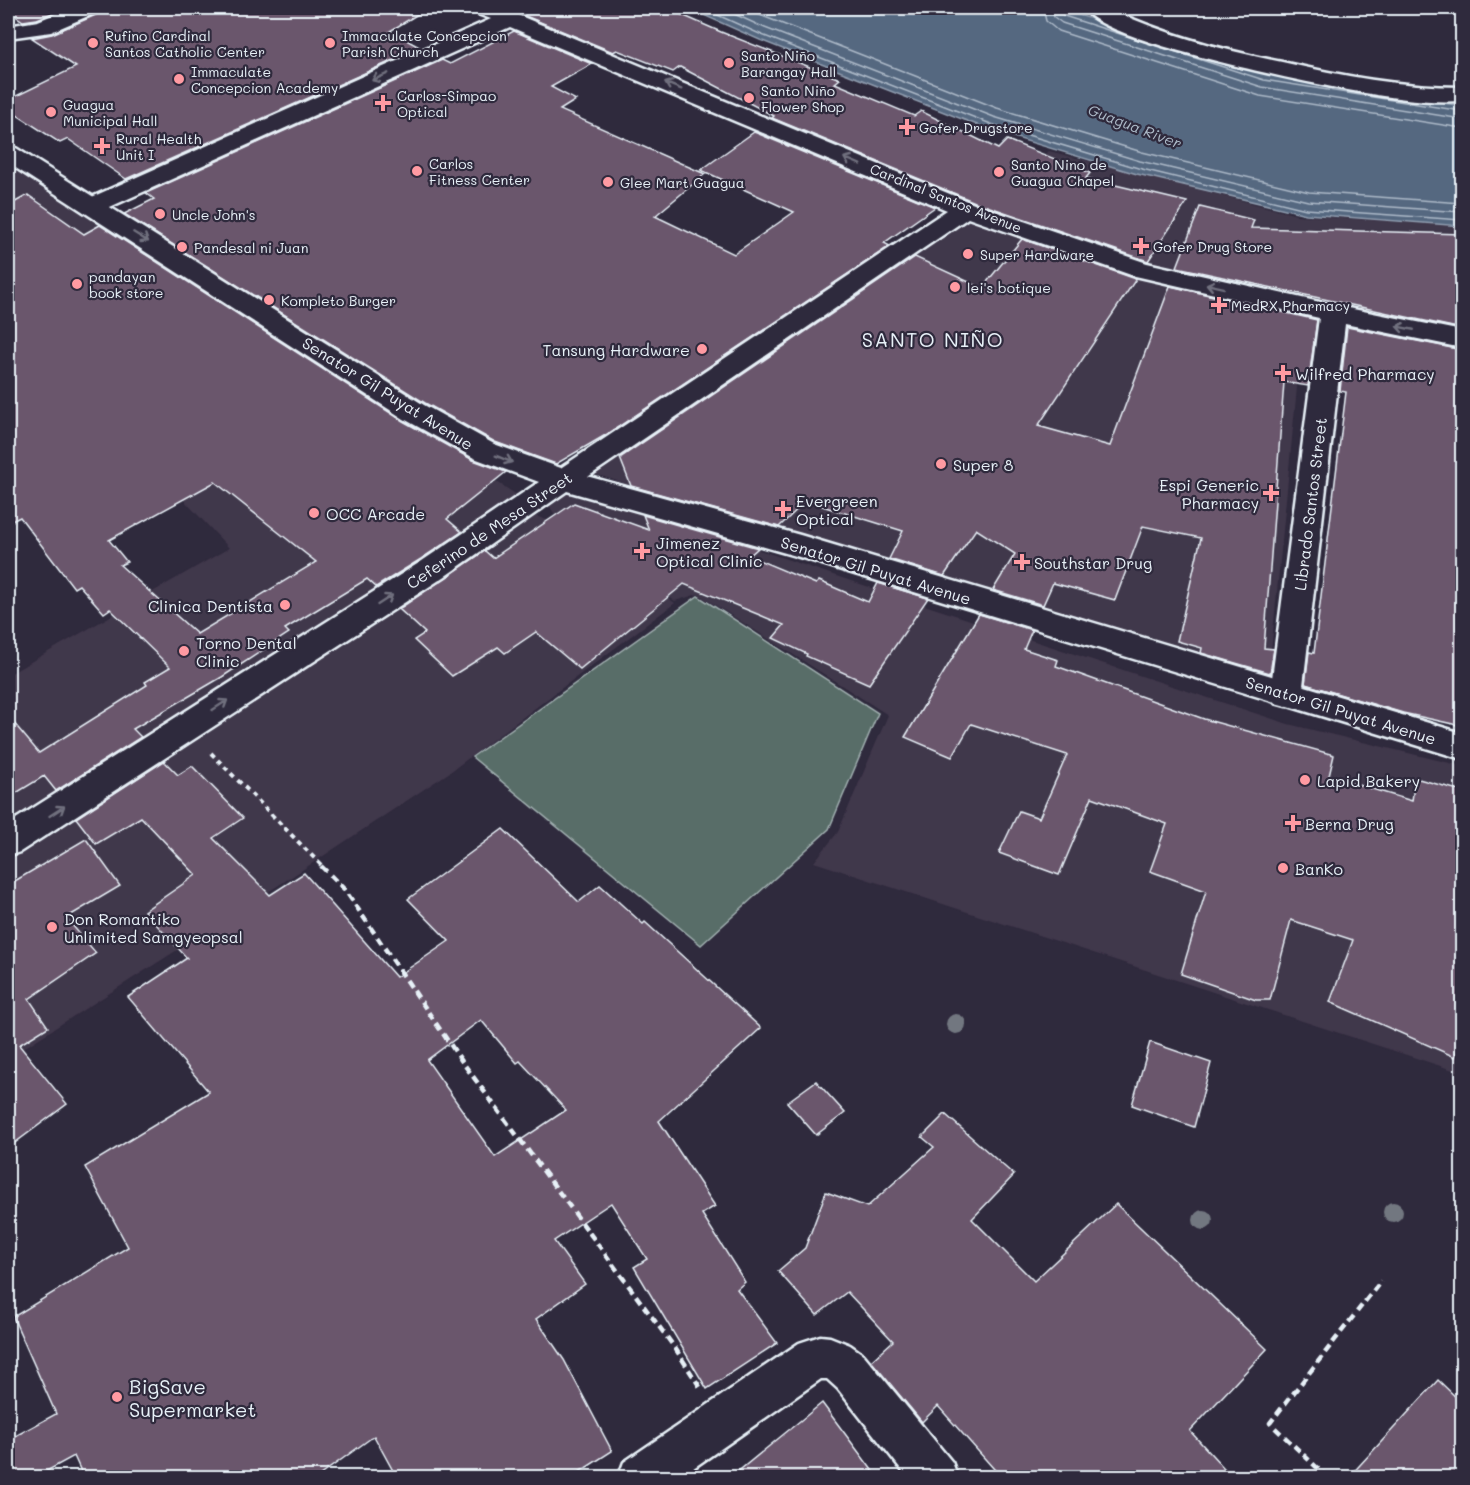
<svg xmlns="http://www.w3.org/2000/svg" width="1470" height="1485" viewBox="0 0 1470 1485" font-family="Mali,sans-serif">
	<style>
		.built { fill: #41374b }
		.green { fill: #596d67; stroke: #a0afb0; stroke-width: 1.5 }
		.water { fill: #556780; stroke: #909eb0; stroke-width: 1.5 }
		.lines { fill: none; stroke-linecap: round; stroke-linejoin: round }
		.shore { stroke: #adbac8; stroke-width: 1.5 }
		.building { fill: #6b566c; stroke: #e8f1f8; stroke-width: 1.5; fill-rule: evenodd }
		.minor-casing { stroke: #e8f1f8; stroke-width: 5 }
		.secondary-casing { stroke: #e8f1f8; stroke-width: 5 }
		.path-far1 { stroke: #e8f1f8; stroke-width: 4; stroke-dasharray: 5 4.5; stroke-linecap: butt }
		.path { stroke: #e8f1f8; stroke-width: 4.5; stroke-dasharray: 8 5; stroke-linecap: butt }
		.minor { fill: #2f2a3d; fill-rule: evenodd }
		.secondary { fill: #2f2a3d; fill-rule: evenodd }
		.tree { fill: #727780 }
		.oneway { stroke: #70707e }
		.poi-dot { fill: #ff9aa2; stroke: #2f2a3d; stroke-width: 2 }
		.labels { text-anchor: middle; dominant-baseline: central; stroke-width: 4.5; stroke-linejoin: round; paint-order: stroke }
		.far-poi-label { font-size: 14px; fill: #e8f1f8; stroke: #2f2a3d; text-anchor: start }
		.far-street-label { font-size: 14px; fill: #e8f1f8; stroke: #2f2a3d }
		.far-water-label { font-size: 15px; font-style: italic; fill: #adbac8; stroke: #2f2a3d }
		.poi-label { font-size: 16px; fill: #e8f1f8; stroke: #2f2a3d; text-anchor: start }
		.street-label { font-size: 16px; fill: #e8f1f8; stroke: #2f2a3d }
		.quarter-label { font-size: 20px; letter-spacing: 1.5px; fill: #e8f1f8; stroke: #2f2a3d }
		.near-poi-label { font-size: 20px; fill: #e8f1f8; stroke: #2f2a3d; text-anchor: start }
	</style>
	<rect width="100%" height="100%" fill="#2f2a3d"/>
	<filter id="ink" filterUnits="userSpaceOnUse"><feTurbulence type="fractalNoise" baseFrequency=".0167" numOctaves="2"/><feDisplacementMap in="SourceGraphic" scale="12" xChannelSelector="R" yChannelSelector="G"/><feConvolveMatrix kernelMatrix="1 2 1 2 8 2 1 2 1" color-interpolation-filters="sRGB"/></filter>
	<g filter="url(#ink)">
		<g class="built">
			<polygon points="1049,151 1297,215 1462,226 1462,334 1114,260 984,214"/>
			<polygon points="8,164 523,499 8,829 8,675 229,548 72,381 72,341 8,293"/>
			<polygon points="966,214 1109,262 1304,316 1268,683 585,471"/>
			<polygon points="564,484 848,580 1288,724 1462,766 1462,1073 814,862 838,832 888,715 698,594 675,601 616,562 558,520 546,500"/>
			<polygon points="535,516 562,525 675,603 450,772 293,876 8,1058 8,851"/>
		</g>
		<polygon class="green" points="698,596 878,713 829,829 701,945 472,757"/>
		<polygon class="water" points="688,8 1057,8 1266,74 1462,106 1462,226 1306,214 1137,174 990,130 760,40"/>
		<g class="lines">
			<g class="shore">
				<polyline points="702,8 762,35 991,124 1138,168 1306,209 1462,220"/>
				<polyline points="721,8 765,28 994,117 1140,161 1308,201 1462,212"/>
				<polyline points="742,8 997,108 1142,152 1309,192 1462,203"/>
				<polyline points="1043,8 1046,21 1058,31 1260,96 1462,128"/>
				<polyline points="1052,8 1054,17 1062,23 1262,87 1462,119"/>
				<polyline points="1060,8 1060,13 1064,16 1264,80 1462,111"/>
			</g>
		</g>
		<g class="building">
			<polygon points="8,8 65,8 37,19 23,21 8,11"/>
			<polygon points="100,8 428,8 390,31 421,48 126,179 68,139 60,143 8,109 8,100 76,67 32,38 52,34 96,15"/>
			<polygon points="506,8 666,8 721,32 840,79 835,83 914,116 921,111 998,149 1007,140 1090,173 1086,178 1187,202 1148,261 975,202 772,118 774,116 680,67 673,72 617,50 613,52"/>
			<polygon points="514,31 592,64 551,87 576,100 560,110 705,174 655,216 734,254 794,212 701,170 754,132 935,207 884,243 890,246 609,433 556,464 495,442 425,403 124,214 154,199 146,193 442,60 450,64"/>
			<path d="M28,195L84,234L100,225L403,421L473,460L506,472L447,519L462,532L421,559L376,587L367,579L285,629L289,633L222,677L133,729L141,737L56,791L44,776L8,798V716L39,753L147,685L145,682L170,667L110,609L104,613L79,585L74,588L20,517L8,523V206ZM215,482L316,562L197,634L120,565L127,562L109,540Z"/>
			<polygon points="1200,207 1254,220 1251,228 1462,234 1462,329 1177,267"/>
			<polygon points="1022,239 1136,279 1038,426 1110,446 1170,286 1317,320 1308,386 1284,382 1264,648 1274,649 1270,673 1201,653 1202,648 1177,641 1201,538 1143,526 1115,600 1053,583 1043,605 993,590 1015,554 976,529 944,576 889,559 903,531 806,501 779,527 631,486 620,458 915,257 982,288"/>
			<polygon points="1347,327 1462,350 1462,726 1403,713 1305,684 1309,652 1314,653 1346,392 1340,391"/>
			<polygon points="574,503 649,530 643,515 758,548 749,556 816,584 819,581 868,602 878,583 928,598 869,684 806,656 807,654 773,638 784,625 684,584 580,669 536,632 505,653 498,647 452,676 414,640 425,633 399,609 485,551 493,558"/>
			<polygon points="979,614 1032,630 1024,649 1058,660 1056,666 1204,719 1334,755 1329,776 1412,801 1415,778 1462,791 1462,1034 1455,1057 1330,1002 1353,940 1291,920 1270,1000 1256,1000 1181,974 1206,891 1150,871 1167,824 1092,797 1059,875 999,853 1019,811 1039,818 1067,755 971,724 952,757 905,737"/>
			<path d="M164,761L178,775L192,766L243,818L213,838L270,895L304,873L396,977L449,941L408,899L503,829L579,902L600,885L643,924L645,922L761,1028L659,1121L715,1206L702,1214L745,1282L737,1289L777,1343L707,1389L634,1267L647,1259L611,1203L554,1241L585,1284L536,1319L564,1360L612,1451L570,1478H397L374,1436L316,1478H84L74,1456L34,1478H8V1440L56,1414L13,1317L128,1247L85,1167L209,1092L128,997L187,958L144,911L196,875L141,817L96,844L76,818ZM481,1020L517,1063L520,1061L566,1110L495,1157L427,1060Z"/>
			<polygon points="86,839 120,886 66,918 96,953 29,999 48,1027 19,1045 67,1104 8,1148 8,885"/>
			<polygon points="1150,1042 1211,1063 1194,1127 1132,1105"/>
			<polygon points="816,1081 845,1113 816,1135 787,1102"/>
			<polygon points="945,1114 1014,1175 972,1219 1034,1281 1116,1204 1267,1349 1190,1431 1233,1478 1002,1478 938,1406 922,1422 871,1361 893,1341 847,1292 817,1315 778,1271 805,1248 826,1192 867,1207 934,1147 922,1137"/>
			<polygon points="1438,1380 1462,1403 1462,1478 1348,1478"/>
			<polygon points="822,1403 878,1478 730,1478"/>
		</g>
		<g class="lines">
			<defs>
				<g id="minor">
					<polygon points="70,8 98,8 95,13 51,32 8,38 8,26 38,21"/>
					<polygon points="473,8 501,8 974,204 1147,263 1333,305 1462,331 1462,348 1345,324 1302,694 1297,703 1286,706 1275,703 1270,694 1319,318 1131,275 968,218 573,487 563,490 553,487 549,480 553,473 947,210 510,27 101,211 92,213 83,211 80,206 83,201 491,19 475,13"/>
					<path d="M1089,8H1112V10C1166,35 1223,50 1282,62C1342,76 1401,87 1462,87V101C1441,102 1420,101 1398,98C1350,93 1109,44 1086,11Z"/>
					<polygon points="820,1336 830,1337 850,1345 864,1355 952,1462 958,1478 908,1478 838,1389 827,1379 821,1379 679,1478 618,1478 624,1462 799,1343"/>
				</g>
				<polygon id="secondary" points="8,146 16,148 424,405 494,444 572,472 800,535 1462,733 1462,759 796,556 567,491 444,577 20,852 8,856 8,824 422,561 539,482 474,458 404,419 8,163"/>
			</defs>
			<use href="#minor" class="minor-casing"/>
			<use href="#secondary" class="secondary-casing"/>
			<polyline class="path-far1" points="211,753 323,867"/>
			<g class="path">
				<polyline points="321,866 345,890 463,1063 675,1348 700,1387"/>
				<polyline points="1328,1478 1270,1423 1381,1281"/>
			</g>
			<use href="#minor" class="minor"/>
			<use href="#secondary" class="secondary"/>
		</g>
		<g class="tree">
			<circle cx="956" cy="1024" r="10"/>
			<circle cx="1393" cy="1212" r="10"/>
			<circle cx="1203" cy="1220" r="10"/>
		</g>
		<defs><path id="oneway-shaft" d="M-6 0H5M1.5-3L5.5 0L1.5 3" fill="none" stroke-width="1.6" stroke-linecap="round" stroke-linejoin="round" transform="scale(1.5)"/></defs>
		<g class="oneway">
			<use href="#oneway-shaft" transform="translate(380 77) rotate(156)"/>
			<use href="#oneway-shaft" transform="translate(673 86) rotate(-158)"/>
			<use href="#oneway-shaft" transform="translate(852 161) rotate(-157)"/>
			<use href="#oneway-shaft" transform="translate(141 237) rotate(32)"/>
			<use href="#oneway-shaft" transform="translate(1215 286) rotate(-167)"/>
			<use href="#oneway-shaft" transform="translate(1405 328) rotate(-169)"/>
			<use href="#oneway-shaft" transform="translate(504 459) rotate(22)"/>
			<use href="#oneway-shaft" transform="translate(385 600) rotate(-33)"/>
			<use href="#oneway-shaft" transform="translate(220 705) rotate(-33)"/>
			<use href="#oneway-shaft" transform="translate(57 811) rotate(-33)"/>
		</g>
	</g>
	<g class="poi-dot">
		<circle cx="93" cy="43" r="6"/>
		<circle cx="330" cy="43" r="6"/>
		<circle cx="729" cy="63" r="6"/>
		<circle cx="179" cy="79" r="6"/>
		<circle cx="749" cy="98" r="6"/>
		<path d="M380 94h6v6h6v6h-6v6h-6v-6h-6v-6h6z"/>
		<circle cx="51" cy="112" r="6"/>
		<path d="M904 118h6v6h6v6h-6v6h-6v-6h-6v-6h6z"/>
		<path d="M99 137h6v6h6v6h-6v6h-6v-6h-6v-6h6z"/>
		<circle cx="417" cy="171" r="6"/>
		<circle cx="999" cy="172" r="6"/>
		<circle cx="608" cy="182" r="6"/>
		<circle cx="160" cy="214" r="6"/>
		<path d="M1138 237h6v6h6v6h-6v6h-6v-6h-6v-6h6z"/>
		<circle cx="182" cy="247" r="6"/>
		<circle cx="968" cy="254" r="6"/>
		<circle cx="77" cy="284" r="6"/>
		<circle cx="955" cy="287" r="6"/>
		<circle cx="269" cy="300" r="6"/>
		<path d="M1216 296h6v6h6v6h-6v6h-6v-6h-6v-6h6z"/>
		<circle cx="702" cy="349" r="6"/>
		<path d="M1280 364h6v6h6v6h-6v6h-6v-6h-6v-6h6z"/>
		<circle cx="941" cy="464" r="6"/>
		<path d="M1268 484h6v6h6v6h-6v6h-6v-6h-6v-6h6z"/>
		<path d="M780 500h6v6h6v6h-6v6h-6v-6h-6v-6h6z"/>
		<circle cx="314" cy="513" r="6"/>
		<path d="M639 542h6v6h6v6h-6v6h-6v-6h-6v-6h6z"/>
		<path d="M1019 553h6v6h6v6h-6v6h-6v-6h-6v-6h6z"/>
		<circle cx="285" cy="605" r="6"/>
		<circle cx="184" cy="651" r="6"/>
		<circle cx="1305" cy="780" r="6"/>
		<path d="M1290 814h6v6h6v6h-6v6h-6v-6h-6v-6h6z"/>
		<circle cx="1283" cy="868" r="6"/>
		<circle cx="52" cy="927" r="6"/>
		<circle cx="117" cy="1397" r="6"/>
	</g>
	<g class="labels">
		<g class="far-poi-label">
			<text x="105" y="35">Rufino Cardinal<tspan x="105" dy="16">Santos Catholic Center</tspan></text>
			<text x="342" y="35">Immaculate Concepcion<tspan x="342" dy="16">Parish Church</tspan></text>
			<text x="741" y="55">Santo Niño<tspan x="741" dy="16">Barangay Hall</tspan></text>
			<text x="191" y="71">Immaculate<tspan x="191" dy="16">Concepcion Academy</tspan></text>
			<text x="761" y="90">Santo Niño<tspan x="761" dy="16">Flower Shop</tspan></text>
			<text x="397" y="95">Carlos-Simpao<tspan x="397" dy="16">Optical</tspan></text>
			<text x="63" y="104">Guagua<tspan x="63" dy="16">Municipal Hall</tspan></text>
			<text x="919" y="127">Gofer Drugstore</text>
			<text x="116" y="138">Rural Health<tspan x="116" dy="16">Unit I</tspan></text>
			<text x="429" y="163">Carlos<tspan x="429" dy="16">Fitness Center</tspan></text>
			<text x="1011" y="164">Santo Nino de<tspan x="1011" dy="16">Guagua Chapel</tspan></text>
			<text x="620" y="182">Glee Mart Guagua</text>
			<text x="172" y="214">Uncle John's</text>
			<text x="1153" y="246">Gofer Drug Store</text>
			<text x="194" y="247">Pandesal ni Juan</text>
			<text x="980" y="254">Super Hardware</text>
			<text x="89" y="276">pandayan<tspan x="89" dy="16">book store</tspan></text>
			<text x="967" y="287">lei's botique</text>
			<text x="281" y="300">Kompleto Burger</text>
			<text x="1231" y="305">MedRX Pharmacy</text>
		</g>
		<g class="far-street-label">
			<text transform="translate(946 198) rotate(22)">Cardinal Santos Avenue</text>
		</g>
		<g class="far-water-label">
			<text transform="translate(1135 126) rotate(21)">Guagua River</text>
		</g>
		<g class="poi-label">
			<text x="690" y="349" text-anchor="end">Tansung Hardware</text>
			<text x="1295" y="373">Wilfred Pharmacy</text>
			<text x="953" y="464">Super 8</text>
			<text x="1259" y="484" text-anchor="end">Espi Generic<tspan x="1259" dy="18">Pharmacy</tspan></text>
			<text x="796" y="500">Evergreen<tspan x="796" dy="18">Optical</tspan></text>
			<text x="326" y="513">OCC Arcade</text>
			<text x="656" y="542">Jimenez<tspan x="656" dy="18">Optical Clinic</tspan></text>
			<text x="1034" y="562">Southstar Drug</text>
			<text x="273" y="605" text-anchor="end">Clinica Dentista</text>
			<text x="196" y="642">Torno Dental<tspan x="196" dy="18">Clinic</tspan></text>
			<text x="1317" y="780">Lapid Bakery</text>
			<text x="1305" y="823">Berna Drug</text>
			<text x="1295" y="868">BanKo</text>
			<text x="64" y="918">Don Romantiko<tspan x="64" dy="18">Unlimited Samgyeopsal</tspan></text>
		</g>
		<g class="street-label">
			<text transform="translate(388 393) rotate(32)">Senator Gil Puyat Avenue</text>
			<text transform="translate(1310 504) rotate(-83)">Librado Santos Street</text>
			<text transform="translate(489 530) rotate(-34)">Ceferino de Mesa Street</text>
			<text transform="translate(876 570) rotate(17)">Senator Gil Puyat Avenue</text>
			<text transform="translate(1341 710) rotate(17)">Senator Gil Puyat Avenue</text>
		</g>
		<g class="quarter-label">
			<text x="933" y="339">SANTO NIÑO</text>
		</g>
		<g class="near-poi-label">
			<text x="129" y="1386">BigSave<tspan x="129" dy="23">Supermarket</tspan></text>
		</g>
	</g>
	<rect width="1470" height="1485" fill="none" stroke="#2f2a3d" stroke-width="30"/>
	<rect x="15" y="15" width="1440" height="1455" fill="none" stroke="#e8f1f8" stroke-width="2" filter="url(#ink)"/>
</svg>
